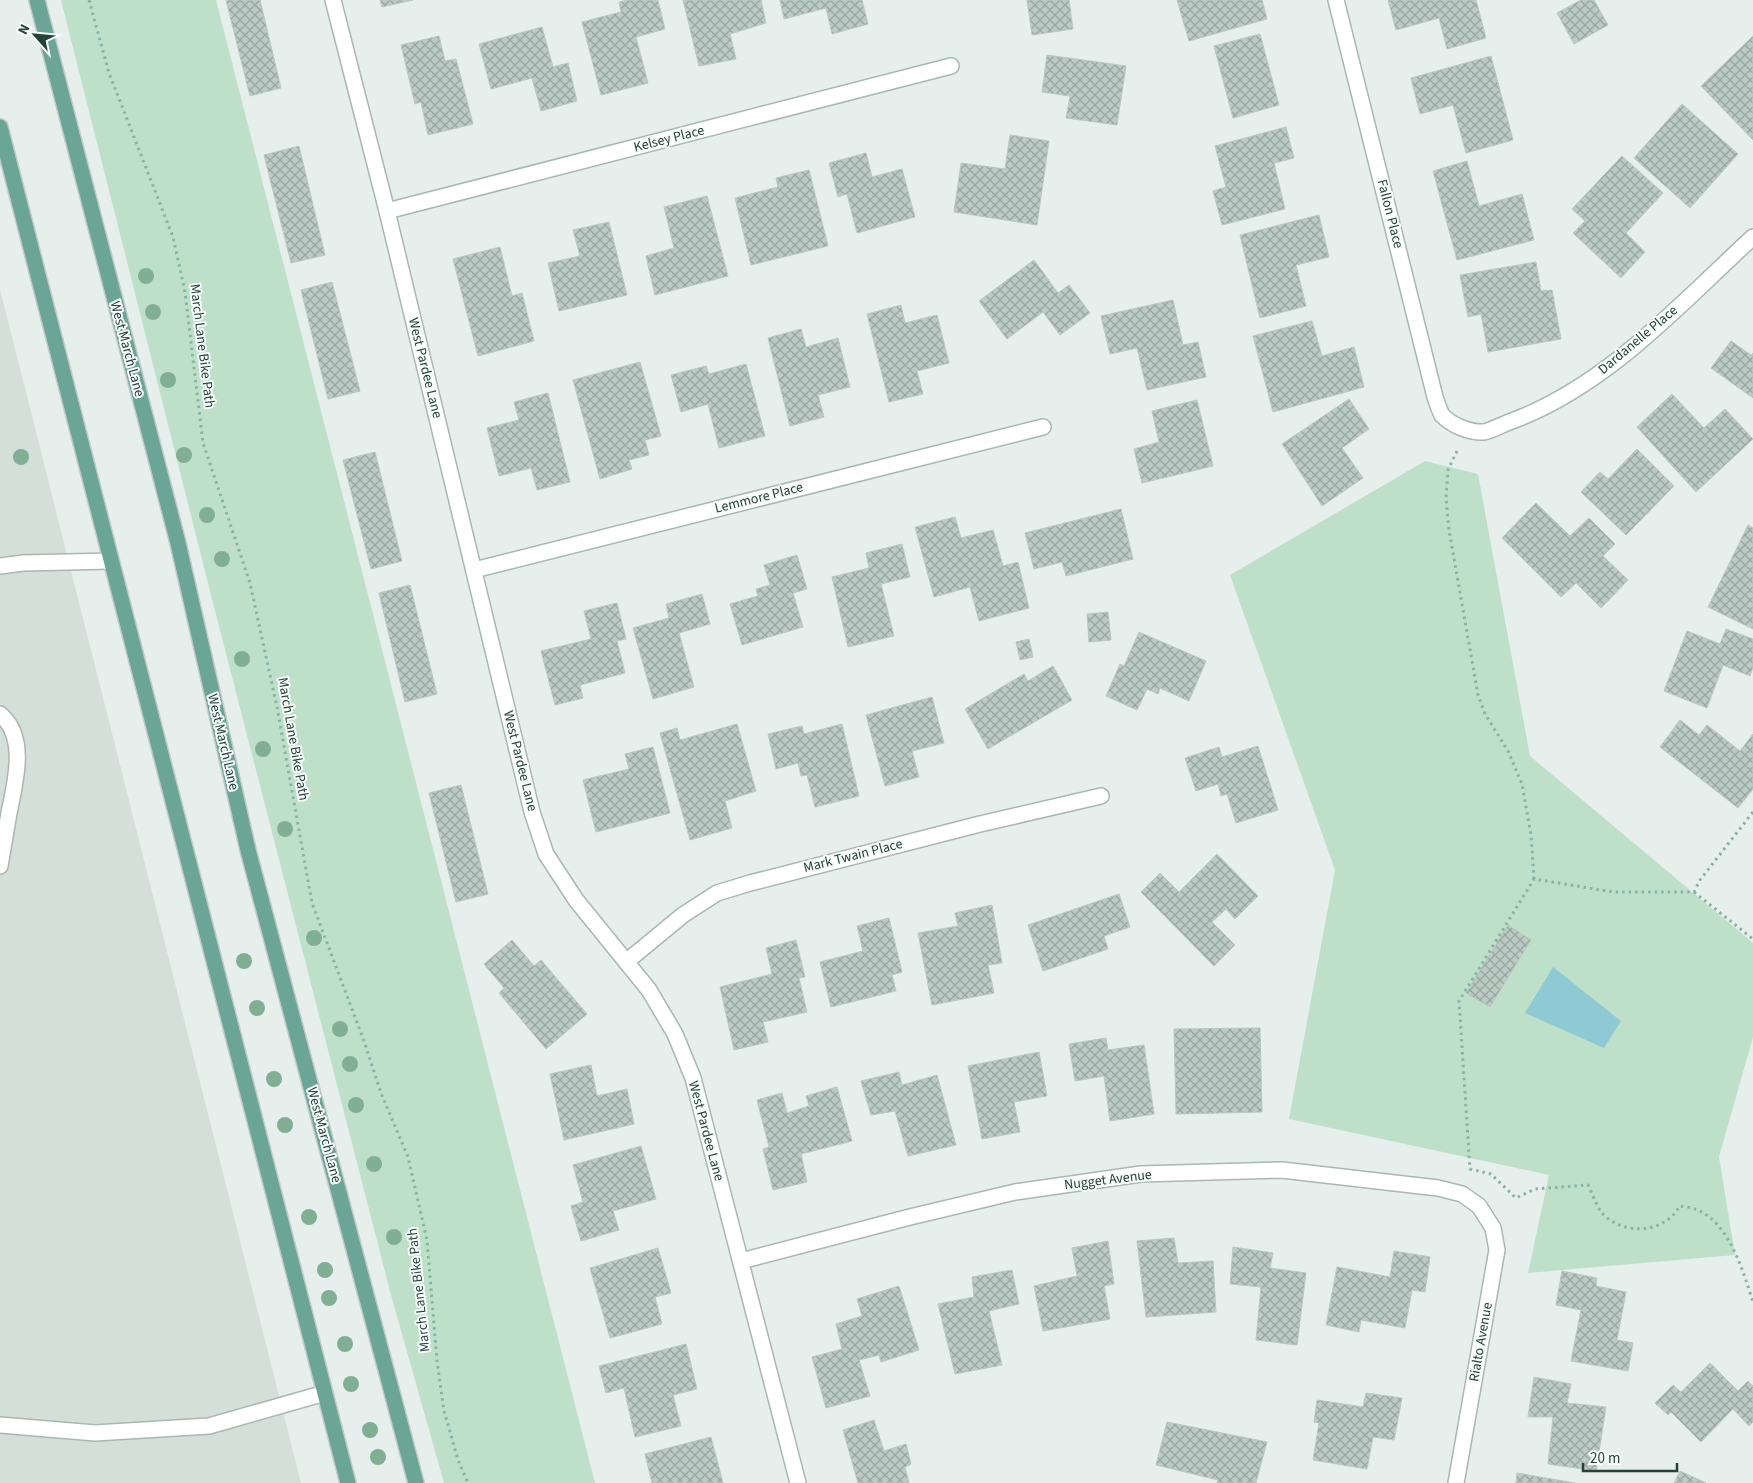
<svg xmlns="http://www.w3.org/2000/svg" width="1753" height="1483" viewBox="0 0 1753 1483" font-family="'Source Sans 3',sans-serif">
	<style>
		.built { fill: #d4dfda }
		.green { fill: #bfe0c8 }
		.water { fill: #8ec9d4 }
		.building { fill: url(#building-cross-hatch); stroke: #b8c9c2 }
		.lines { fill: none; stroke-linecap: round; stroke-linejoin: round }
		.service-casing { stroke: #a8b8b2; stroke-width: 18 }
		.minor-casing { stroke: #a8b8b2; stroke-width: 18 }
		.primary-casing { stroke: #c2cac8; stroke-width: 18 }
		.path { stroke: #86b3a5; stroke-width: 3; stroke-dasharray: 2.5 4; stroke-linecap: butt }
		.service { stroke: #fff; stroke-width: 15 }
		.minor { stroke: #fff; stroke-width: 15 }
		.primary { stroke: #6aa596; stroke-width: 15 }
		.tree { fill: #80af93 }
		.labels { text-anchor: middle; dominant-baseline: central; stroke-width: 4; stroke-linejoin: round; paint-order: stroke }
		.street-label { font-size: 14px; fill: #24423a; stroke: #f7fbf9 }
	</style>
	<defs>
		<pattern id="building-cross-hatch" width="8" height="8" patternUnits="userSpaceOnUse" patternTransform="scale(1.25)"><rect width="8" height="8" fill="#bbcac4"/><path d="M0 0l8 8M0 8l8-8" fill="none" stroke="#98a6a0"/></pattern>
	</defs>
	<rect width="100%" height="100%" fill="#e6efeb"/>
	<polygon class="built" points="0,290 24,384 301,1483 0,1483"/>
	<g class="green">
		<polygon points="61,0 216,0 595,1483 444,1483 391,1295 212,599"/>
		<polygon points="1425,461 1478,474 1530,756 1753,943 1753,1037 1719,1157 1735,1255 1528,1273 1549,1175 1289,1119 1335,870 1230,575"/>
	</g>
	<polygon class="water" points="1553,967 1621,1021 1604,1048 1525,1013"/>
	<g class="building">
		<polygon points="226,0 260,0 281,88 250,96"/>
		<polygon points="380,0 413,0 382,7"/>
		<polygon points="628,0 658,0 665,29 636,37 648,83 601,95 582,22 621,12 619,2"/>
		<polygon points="683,0 761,0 766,23 730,34 736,59 699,66"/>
		<polygon points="780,0 862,0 868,24 832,34 826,8 784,19"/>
		<polygon points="1027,0 1069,0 1073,29 1032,35"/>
		<polygon points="1177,0 1262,0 1267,19 1189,41"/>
		<polygon points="1388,0 1476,0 1486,38 1447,49 1439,18 1396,30"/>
		<polygon points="1581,0 1594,0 1608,25 1574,44 1557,13"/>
		<polygon points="542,27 553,67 568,63 577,101 541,111 532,78 491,89 479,44"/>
		<polygon points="1260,34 1279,105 1233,118 1214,46"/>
		<polygon points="439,36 445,61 456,59 473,124 428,135 421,102 415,104 401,45"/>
		<polygon points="1753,36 1753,140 1701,86"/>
		<polygon points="1047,55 1126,66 1117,125 1066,118 1070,96 1042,92"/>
		<polygon points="1491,56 1513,140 1466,153 1453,105 1420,114 1411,78"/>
		<polygon points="1682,104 1738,154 1690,208 1634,158"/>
		<polygon points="1286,127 1294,158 1274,163 1285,209 1222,225 1213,191 1226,187 1215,146"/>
		<polygon points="1010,135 1049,141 1037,225 954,212 961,163 1005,169"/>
		<polygon points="299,146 325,255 291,263 264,155"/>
		<polygon points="866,153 872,177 902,169 915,217 857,233 847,194 838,197 829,163"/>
		<polygon points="1622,156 1663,193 1626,233 1645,252 1621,278 1573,233 1585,221 1572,209"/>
		<polygon points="1467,161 1479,206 1522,194 1534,240 1457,260 1433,171"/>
		<polygon points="809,170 828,246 751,265 735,198 778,187 776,178"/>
		<polygon points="707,196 728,276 655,295 646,256 674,248 664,207"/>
		<polygon points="1319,215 1329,257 1296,265 1306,306 1260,318 1240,235"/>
		<polygon points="609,222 627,295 559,311 548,263 580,256 573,230"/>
		<polygon points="500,247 512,296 522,293 534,341 478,356 453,259"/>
		<polygon points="1034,260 1058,293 1069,285 1090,313 1060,335 1043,312 1007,339 979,301"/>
		<polygon points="1536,262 1541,291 1552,290 1561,339 1488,352 1481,314 1468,317 1460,275"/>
		<polygon points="332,282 360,391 328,399 301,290"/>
		<polygon points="1173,300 1183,345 1198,342 1206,377 1147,390 1137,348 1110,354 1101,316"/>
		<polygon points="901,305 905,323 937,315 949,363 917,371 923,394 889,402 867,314"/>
		<polygon points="1312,321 1322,356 1354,347 1364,387 1273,412 1253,336"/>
		<polygon points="801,329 806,347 838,338 850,387 818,395 824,417 790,426 768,338"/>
		<polygon points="1731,341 1751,355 1753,353 1753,398 1711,368"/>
		<polygon points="640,362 661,436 645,440 649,455 629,460 632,469 600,479 573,380"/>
		<polygon points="746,364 765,436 719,448 708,404 681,412 671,375 706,366 709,374"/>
		<polygon points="548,393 570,482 537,490 531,468 499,476 487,428 519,420 514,402"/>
		<polygon points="1672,394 1704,428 1725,409 1753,439 1696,492 1637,427"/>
		<polygon points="1349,399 1369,429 1342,448 1363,478 1322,506 1282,444"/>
		<polygon points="1197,400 1213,466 1142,483 1134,449 1159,442 1152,411"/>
		<polygon points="1637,449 1674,486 1626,535 1581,492 1600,472 1608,479"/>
		<polygon points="375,452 402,561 371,569 343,460"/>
		<polygon points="1536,503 1570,536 1589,518 1615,544 1603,556 1628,580 1601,608 1576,583 1561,597 1502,538"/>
		<polygon points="1121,509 1133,559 1066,576 1062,562 1034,569 1025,533"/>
		<polygon points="955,517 961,538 993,530 1003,566 1018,562 1029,608 979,621 970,587 934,597 915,527"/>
		<polygon points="1748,525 1753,528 1753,629 1708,607"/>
		<polygon points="902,544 910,577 881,584 894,636 848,647 832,577 869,568 866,553"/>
		<polygon points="797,555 807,589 793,593 803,627 742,645 730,604 758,596 756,589 770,585 764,565"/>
		<polygon points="410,585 437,694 405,702 379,593"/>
		<polygon points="702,594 710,624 679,633 694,687 653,699 633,628 669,618 666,604"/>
		<polygon points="617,603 626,639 617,641 625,673 580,685 583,698 555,705 541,651 591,639 584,611"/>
		<polygon points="1108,612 1111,640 1089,642 1087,614"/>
		<polygon points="1726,629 1753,639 1753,667 1750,676 1723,665 1707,708 1664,691 1687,631 1720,644"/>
		<polygon points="1139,632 1206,661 1189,701 1160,688 1158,694 1147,689 1137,710 1106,696 1120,664 1124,666"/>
		<polygon points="1029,639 1033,657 1020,660 1016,642"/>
		<polygon points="1053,666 1072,700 988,749 965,709 1024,674 1028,681"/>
		<polygon points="932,697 944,743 912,751 919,777 885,786 866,715"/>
		<polygon points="1680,720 1699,735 1707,725 1740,751 1753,734 1753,789 1738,808 1660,747"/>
		<polygon points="737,724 756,791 725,801 732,828 690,840 660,733 677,728 680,740"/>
		<polygon points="842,724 859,796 815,807 807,775 801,776 798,763 776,769 768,734 802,726 804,734"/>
		<polygon points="1258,746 1278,810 1236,823 1227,794 1221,796 1218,784 1196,791 1185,758 1219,747 1222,757"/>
		<polygon points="653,747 670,813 596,832 583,780 629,769 625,754"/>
		<polygon points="461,785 488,894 456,902 429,793"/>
		<polygon points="1217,854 1258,896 1235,919 1226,909 1212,922 1235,945 1214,966 1141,892 1160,873 1179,892"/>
		<polygon points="1119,894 1130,927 1104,936 1108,949 1043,971 1028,925"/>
		<polygon points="992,905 1002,963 988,965 994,993 932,1005 918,933 958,926 955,913"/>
		<polygon points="889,918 902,972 892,975 896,991 831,1007 820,962 863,951 857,926"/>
		<polygon points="1508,925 1531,940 1490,1007 1466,993"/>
		<polygon points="512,940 534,966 541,960 587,1014 546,1049 499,993 504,988 484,964"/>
		<polygon points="796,940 805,977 799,978 807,1012 763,1022 768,1042 734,1050 720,987 772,974 766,948"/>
		<polygon points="1260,1028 1262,1112 1176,1114 1174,1029"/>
		<polygon points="1106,1038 1108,1050 1144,1045 1154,1114 1110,1121 1104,1076 1075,1081 1069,1044"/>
		<polygon points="1039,1052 1047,1096 1014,1102 1020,1132 982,1139 968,1066"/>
		<polygon points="591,1065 597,1096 627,1089 634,1124 564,1140 550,1074"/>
		<polygon points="899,1072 902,1085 937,1075 956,1145 908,1156 895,1111 871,1115 861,1081"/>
		<polygon points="837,1087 852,1141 801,1154 807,1182 773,1190 763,1149 769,1147 757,1100 782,1093 787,1113 809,1106 806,1096"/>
		<polygon points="641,1146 656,1199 613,1211 619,1230 581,1241 571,1206 583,1202 573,1165"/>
		<polygon points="1174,1238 1178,1263 1213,1261 1216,1312 1146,1317 1137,1241"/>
		<polygon points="1108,1241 1114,1284 1104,1286 1110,1319 1043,1331 1034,1286 1077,1276 1072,1248"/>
		<polygon points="1233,1247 1273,1253 1270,1268 1306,1273 1297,1345 1256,1340 1261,1287 1230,1284"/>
		<polygon points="658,1248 671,1293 655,1297 662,1324 610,1338 590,1268"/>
		<polygon points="1394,1251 1430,1257 1425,1292 1412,1290 1405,1328 1361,1320 1359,1332 1326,1325 1337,1267 1390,1277"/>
		<polygon points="1012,1270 1019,1304 989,1311 1002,1365 955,1374 938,1304 974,1297 972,1277"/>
		<polygon points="1562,1271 1597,1278 1596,1286 1626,1292 1617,1340 1633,1343 1628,1371 1571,1361 1581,1310 1556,1305"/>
		<polygon points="899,1286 919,1350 881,1362 879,1355 859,1360 870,1396 826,1408 812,1357 842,1349 836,1324 862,1316 857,1299"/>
		<polygon points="686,1344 697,1389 673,1395 681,1426 635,1437 624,1388 606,1393 599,1366"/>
		<polygon points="1710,1363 1738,1391 1748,1381 1753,1386 1753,1422 1749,1426 1733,1409 1701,1442 1671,1412 1668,1415 1655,1403 1673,1385 1681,1392"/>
		<polygon points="1534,1377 1571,1384 1567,1403 1606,1407 1596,1471 1548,1464 1553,1417 1528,1417"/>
		<polygon points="1366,1393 1402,1398 1394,1440 1373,1437 1367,1469 1313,1460 1319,1423 1314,1422 1317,1400 1363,1407"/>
		<polygon points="874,1420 884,1451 906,1444 911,1464 905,1467 909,1483 858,1483 843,1430"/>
		<polygon points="1167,1422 1267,1442 1256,1483 1217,1483 1218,1480 1156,1465"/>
		<polygon points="711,1437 723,1483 652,1483 645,1454"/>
		<polygon points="1680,1471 1706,1483 1674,1483"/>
		<polygon points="1517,1473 1575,1483 1516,1483"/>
	</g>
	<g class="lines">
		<defs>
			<g id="service">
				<polyline points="0,566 23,563 111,561"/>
				<path d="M0,714C28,737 15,783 9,813C6,830 3,848 0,866"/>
				<polyline points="0,1425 95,1433 209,1426 325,1393"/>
			</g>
			<g id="minor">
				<polyline points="333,0 387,211 532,812 546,854 576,900 649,990 675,1034 693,1078 798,1483"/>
				<path d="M1336,0L1435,397C1437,402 1439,410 1442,415C1451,425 1470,433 1484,432C1493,430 1503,424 1512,421C1608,385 1679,305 1753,237"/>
				<polyline points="387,211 951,66"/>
				<polyline points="474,570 1043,427"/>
				<polyline points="626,962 683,915 717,893 750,883 980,824 1101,796"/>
				<polyline points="741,1261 910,1217 1015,1192 1141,1174 1282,1170 1438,1188 1462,1194 1479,1206 1493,1228 1497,1250 1456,1483"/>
			</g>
			<g id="primary">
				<polyline points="37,0 178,543 248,850 416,1483"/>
				<polyline points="0,127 348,1483"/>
			</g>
		</defs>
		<use href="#service" class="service-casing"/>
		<use href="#minor" class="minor-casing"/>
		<use href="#primary" class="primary-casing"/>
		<g class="path">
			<polyline points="89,0 109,73 173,237 185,292 203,443 250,583 277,707 312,903 364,1041 381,1093 408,1157 427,1240 437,1361 444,1411 458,1460 468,1483"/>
			<polyline points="1457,451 1448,470 1446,498 1449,530 1478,695 1485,714 1508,751 1522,784 1531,835 1534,879"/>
			<path d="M1753,812L1700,880L1694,892H1613L1534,879L1459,1001L1470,1169L1491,1174L1516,1198L1535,1189L1588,1185C1592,1193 1596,1205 1602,1213C1619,1232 1651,1234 1670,1218C1674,1215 1677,1210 1680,1206C1684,1207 1691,1207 1695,1209C1729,1221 1743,1271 1753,1302"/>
			<polyline points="1694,892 1753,939"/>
		</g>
		<use href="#service" class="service"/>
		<use href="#minor" class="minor"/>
		<use href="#primary" class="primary"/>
	</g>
	<g class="tree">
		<circle cx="146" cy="276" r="8"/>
		<circle cx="153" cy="312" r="8"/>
		<circle cx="168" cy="380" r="8"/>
		<circle cx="184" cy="455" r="8"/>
		<circle cx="21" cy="457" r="8"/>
		<circle cx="207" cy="515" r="8"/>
		<circle cx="222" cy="559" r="8"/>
		<circle cx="242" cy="659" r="8"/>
		<circle cx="263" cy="749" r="8"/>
		<circle cx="285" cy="829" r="8"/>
		<circle cx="314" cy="938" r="8"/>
		<circle cx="244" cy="961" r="8"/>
		<circle cx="257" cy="1008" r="8"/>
		<circle cx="340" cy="1029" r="8"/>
		<circle cx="350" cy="1064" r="8"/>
		<circle cx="274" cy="1079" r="8"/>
		<circle cx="356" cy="1105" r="8"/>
		<circle cx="285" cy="1125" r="8"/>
		<circle cx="374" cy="1164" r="8"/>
		<circle cx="309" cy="1217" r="8"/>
		<circle cx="394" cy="1237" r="8"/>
		<circle cx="325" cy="1270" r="8"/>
		<circle cx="329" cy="1298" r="8"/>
		<circle cx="345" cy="1344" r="8"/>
		<circle cx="351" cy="1384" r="8"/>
		<circle cx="370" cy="1430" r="8"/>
		<circle cx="378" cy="1457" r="8"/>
	</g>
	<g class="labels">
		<g class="street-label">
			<text transform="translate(669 139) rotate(-14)">Kelsey Place</text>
			<text transform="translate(1390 214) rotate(76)">Fallon Place</text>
			<text transform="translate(1638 340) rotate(-40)">Dardanelle Place</text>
			<text transform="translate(202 346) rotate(83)">March Lane Bike Path</text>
			<text transform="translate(127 349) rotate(75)">West March Lane</text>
			<text transform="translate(425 368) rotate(76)">West Pardee Lane</text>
			<text transform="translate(759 498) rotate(-14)">Lemmore Place</text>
			<text transform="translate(293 739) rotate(80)">March Lane Bike Path</text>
			<text transform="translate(223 742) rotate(77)">West March Lane</text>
			<text transform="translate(520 761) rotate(76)">West Pardee Lane</text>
			<text transform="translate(853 856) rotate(-14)">Mark Twain Place</text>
			<text transform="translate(706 1131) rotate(75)">West Pardee Lane</text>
			<text transform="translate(324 1135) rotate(75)">West March Lane</text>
			<text transform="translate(1108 1180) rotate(-7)">Nugget Avenue</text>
			<text transform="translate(419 1290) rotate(-96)">March Lane Bike Path</text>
			<text transform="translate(1481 1342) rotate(-80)">Rialto Avenue</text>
		</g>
	</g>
	<g transform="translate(35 35) rotate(297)" stroke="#f7fbf9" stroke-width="4" paint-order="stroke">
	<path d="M0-4L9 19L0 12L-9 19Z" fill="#24423a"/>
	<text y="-8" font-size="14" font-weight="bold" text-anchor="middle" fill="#24423a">N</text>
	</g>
	<path d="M1583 1463v8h94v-8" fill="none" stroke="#24423a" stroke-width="2.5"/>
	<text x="1590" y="1463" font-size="15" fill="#24423a" stroke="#f7fbf9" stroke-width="4" paint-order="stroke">20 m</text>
</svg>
